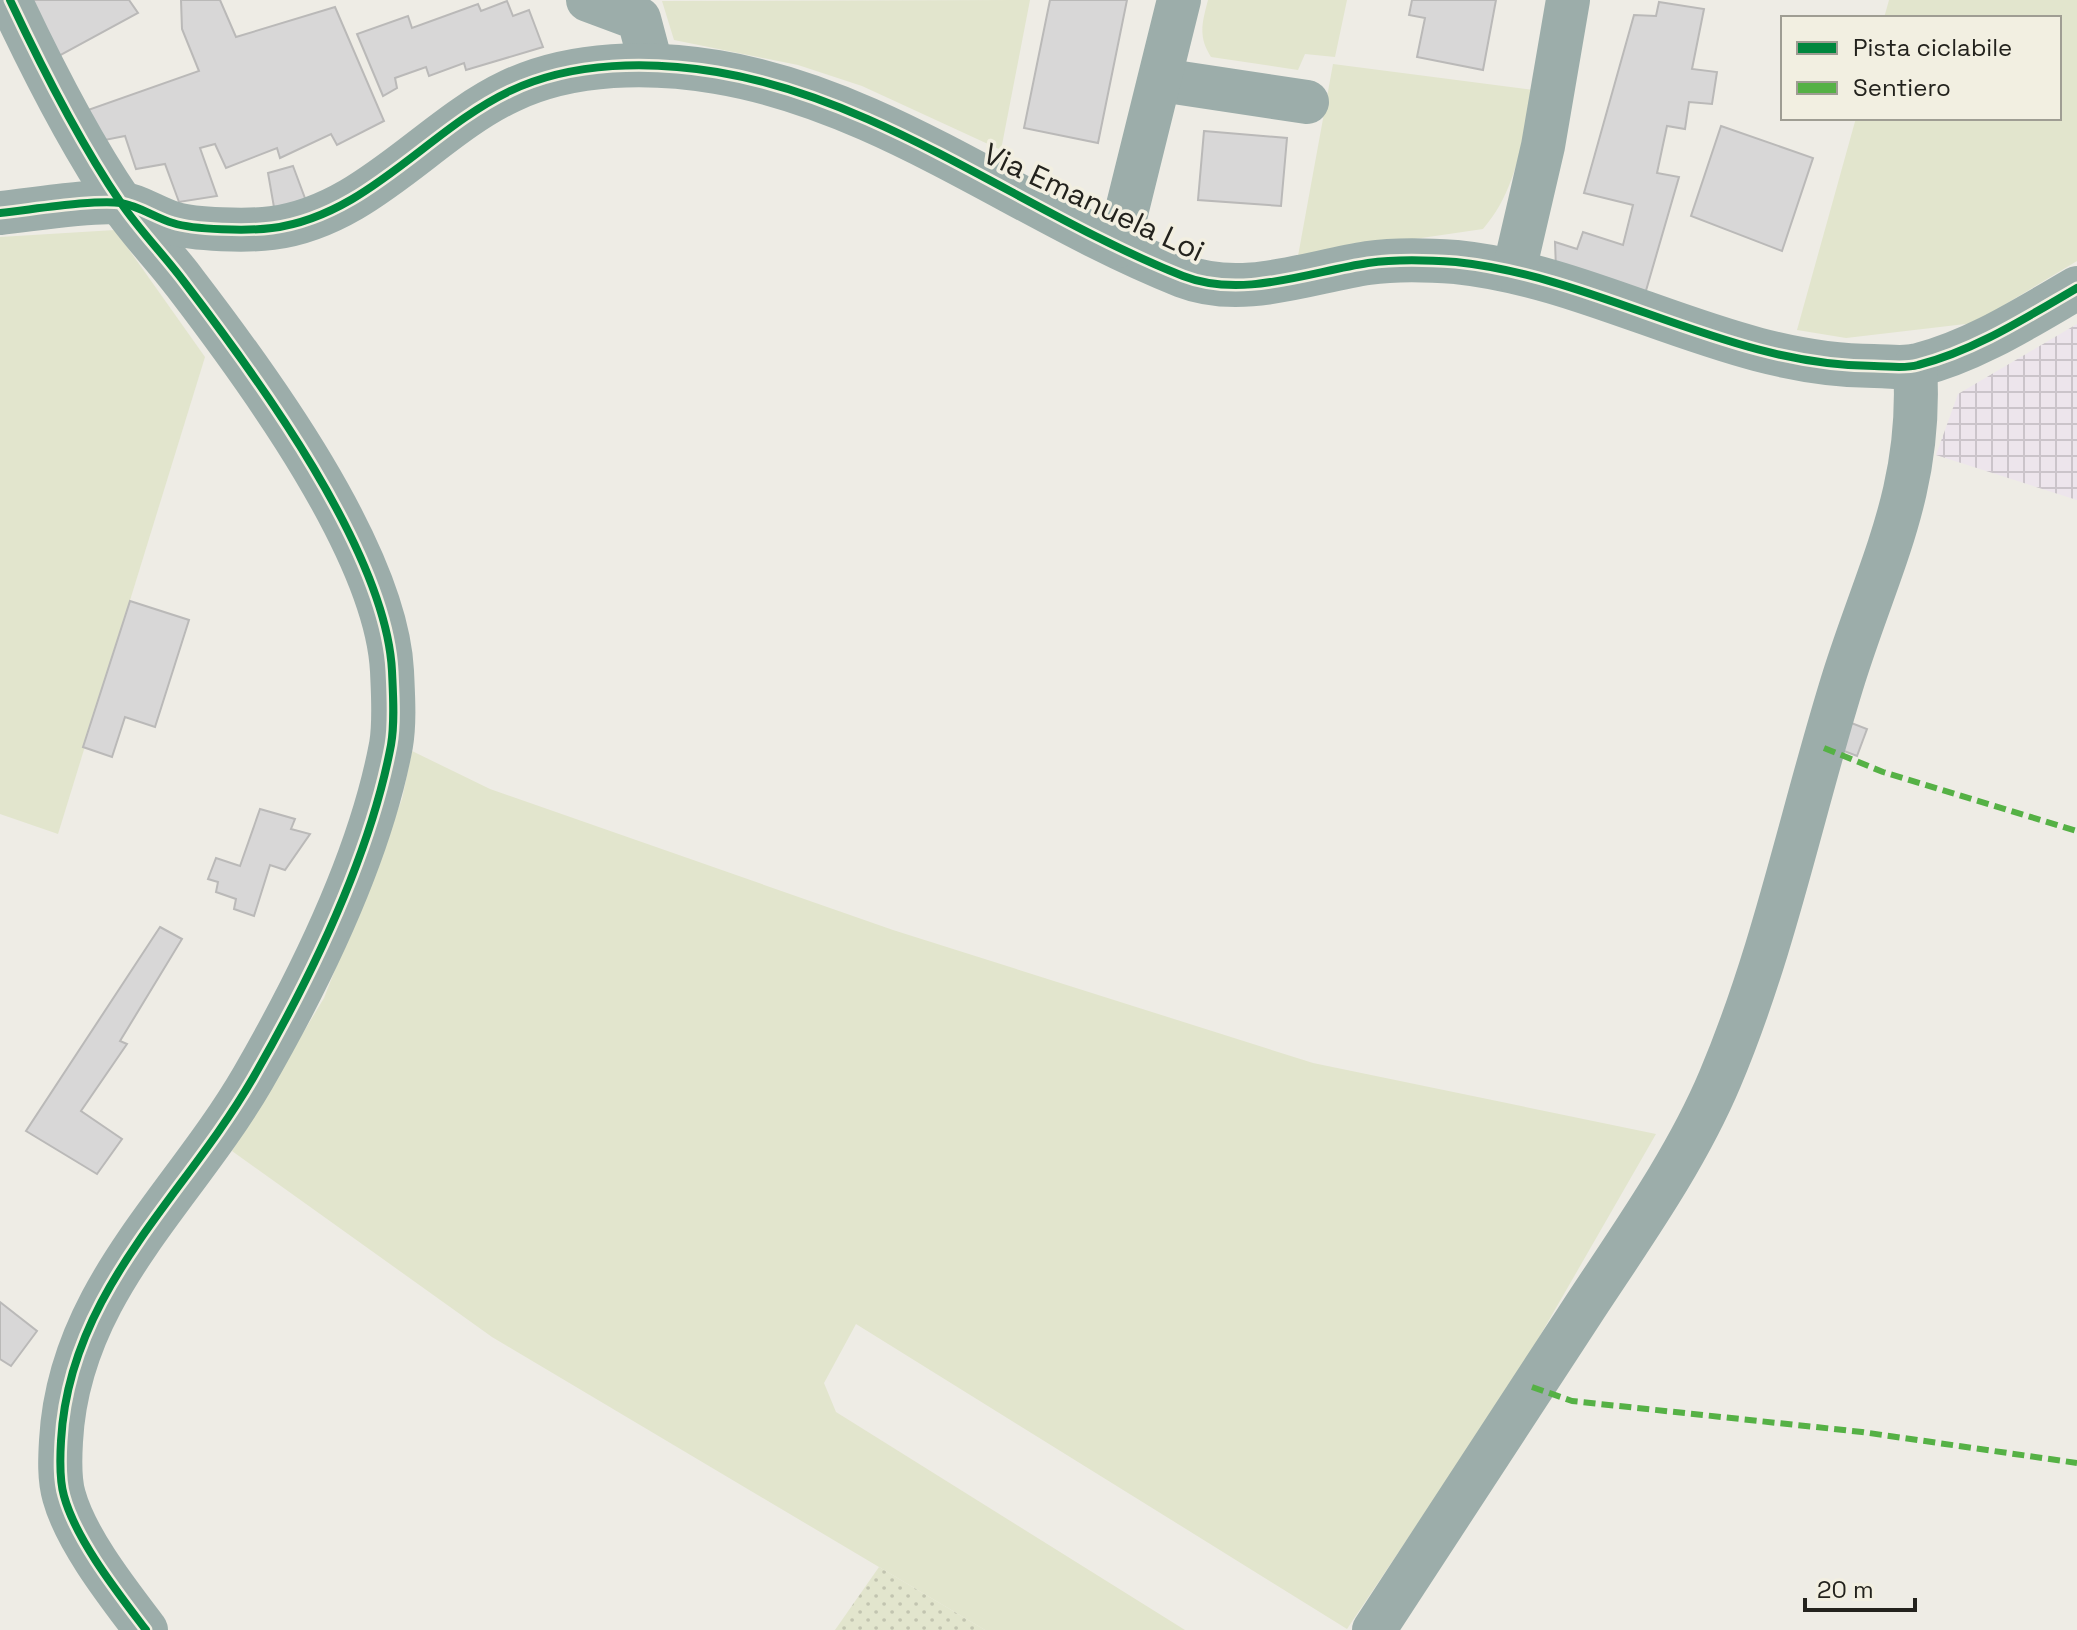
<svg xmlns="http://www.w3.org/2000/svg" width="2077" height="1630" viewBox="0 0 2077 1630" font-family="'Space Grotesk',sans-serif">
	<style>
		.industrial { fill: url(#industrial-grid) }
		.green { fill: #e2e5cd }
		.garden { fill: url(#garden-dots) }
		.building { fill: #d8d7d7; stroke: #bab9b8; stroke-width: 2 }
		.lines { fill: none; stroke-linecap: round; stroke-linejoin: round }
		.minor { stroke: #9cadaa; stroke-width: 44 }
		.quiet { stroke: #55b145; stroke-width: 6; stroke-dasharray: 12 6; stroke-linecap: butt }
		.cycleway-casing { stroke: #f2efe1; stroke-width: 13 }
		.cycleway { stroke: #00873e; stroke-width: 8 }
		.labels { text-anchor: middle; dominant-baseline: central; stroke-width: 7; stroke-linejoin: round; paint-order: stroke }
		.street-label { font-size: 30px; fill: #23221d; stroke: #f2efe1 }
	</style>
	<defs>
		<pattern id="industrial-grid" width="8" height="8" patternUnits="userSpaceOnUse" patternTransform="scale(2)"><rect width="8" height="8" fill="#ede5ec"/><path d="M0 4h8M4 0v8" fill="none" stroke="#cbc4ca"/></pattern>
		<pattern id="garden-dots" width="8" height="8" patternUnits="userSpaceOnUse" patternTransform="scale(2)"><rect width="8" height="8" fill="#e2e5cd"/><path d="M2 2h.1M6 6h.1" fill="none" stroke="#c2c4b0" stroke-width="1.8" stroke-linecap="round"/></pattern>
	</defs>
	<rect width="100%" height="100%" fill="#eeece5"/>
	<polygon class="industrial" points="2077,324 2077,500 1936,455 1958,394"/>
	<g class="green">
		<polygon points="1030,0 1001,150 862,86 798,65 674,40 662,1"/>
		<path d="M1208,0H1347L1335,57L1305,54L1298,70L1211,57C1198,37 1202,23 1208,0Z"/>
		<polygon points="1889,0 2077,0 2077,261 1974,323 1846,338 1797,330 1856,118 2059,118 2059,18 1884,18"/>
		<path d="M1333,64L1534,90C1522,139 1517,190 1483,229L1298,256Z"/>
		<polygon points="115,230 205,357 58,834 0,814 0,237"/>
		<polygon points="412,751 490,789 893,930 1313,1063 1656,1134 1518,1374 1347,1629 856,1324 824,1383 836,1412 1185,1630 985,1630 492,1337 232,1151 324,998 402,799"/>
	</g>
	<polygon class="garden" points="879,1567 985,1630 835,1630"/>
	<g class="building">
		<polygon points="25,0 129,0 138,13 57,57"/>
		<polygon points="181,0 220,0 236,37 335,7 384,121 337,145 331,134 280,158 277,148 226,168 215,144 200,148 217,196 179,202 165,164 136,169 125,136 105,140 88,110 199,71 182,29"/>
		<polygon points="1050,0 1127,0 1098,143 1024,128"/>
		<polygon points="1412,0 1496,0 1483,70 1417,57 1425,18 1409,15"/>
		<polygon points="507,1 513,16 529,10 543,47 466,70 464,63 429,76 426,67 395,78 397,88 383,96 357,34 408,16 412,28 478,4 481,11"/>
		<polygon points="1659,2 1704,9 1692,69 1717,72 1712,104 1689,102 1685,129 1667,126 1657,173 1679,177 1645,294 1556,269 1555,242 1577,249 1583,232 1623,245 1633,205 1584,193 1634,15 1656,16"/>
		<polygon points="1721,126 1813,158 1782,251 1691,216"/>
		<polygon points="1204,131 1287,138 1281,206 1198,200"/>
		<polygon points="293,166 306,201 275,213 268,173"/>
		<polygon points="130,601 189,620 155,727 125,717 112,757 83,747"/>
		<polygon points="1841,719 1867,729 1857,756 1831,746"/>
		<polygon points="260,809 295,819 291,829 310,834 285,870 270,865 254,916 234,909 236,899 216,892 218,882 208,879 216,858 240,866"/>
		<polygon points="160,927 182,939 120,1041 127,1044 81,1111 122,1139 97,1174 26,1131"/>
		<polygon points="0,1302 37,1331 11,1366 0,1359"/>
	</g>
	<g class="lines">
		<g class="minor">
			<path d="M10,0C41,66 80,143 121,203C140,231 165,256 185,283C257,377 386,552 392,671C393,694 395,722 391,745C370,857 310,979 253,1078C183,1199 69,1291 61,1441C60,1458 59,1479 64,1496C76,1540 118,1593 146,1630"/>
			<polyline points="588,0 639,19 651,64"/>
			<polyline points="1161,80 1307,102"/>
			<path d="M0,213C30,210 95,199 121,203C139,206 156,218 173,223C194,230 249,231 272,228C367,216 429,129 510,91C573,61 651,61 717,72C885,100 1026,214 1183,276C1242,299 1309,272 1368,263C1395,259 1429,260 1456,262C1600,277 1728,366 1874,366C1888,366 1904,369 1918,365C1974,351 2027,317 2077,288"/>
			<polyline points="1118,246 1179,0"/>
			<polyline points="1514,271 1543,146 1568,0"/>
			<path d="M1374,1630C1443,1524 1512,1418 1581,1313C1630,1238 1685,1162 1720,1079C1775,949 1802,811 1844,677C1879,566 1923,489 1915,366"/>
		</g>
		<g class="quiet">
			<polyline points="1824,748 1883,772 2077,831"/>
			<polyline points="1532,1387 1572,1401 1862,1432 2077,1463"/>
		</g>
		<defs>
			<g id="cycleway">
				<path d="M10,0C41,66 80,143 121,203C140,231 165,256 185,283C257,377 386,552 392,671C393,694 395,722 391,745C370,857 310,979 253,1078C183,1199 69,1291 61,1441C60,1458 59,1479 64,1496C76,1540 118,1593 146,1630"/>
				<path d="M0,213C30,210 95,199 121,203C139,206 156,218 173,223C194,230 249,231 272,228C367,216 429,129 510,91C573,61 651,61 717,72C885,100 1026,214 1183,276C1242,299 1309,272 1368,263C1395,259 1429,260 1456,262C1600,277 1728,366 1874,366C1888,366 1904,369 1918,365C1974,351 2027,317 2077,288"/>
			</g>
		</defs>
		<use href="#cycleway" class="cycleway-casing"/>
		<use href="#cycleway" class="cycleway"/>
	</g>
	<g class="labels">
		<g class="street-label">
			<text transform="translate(1094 202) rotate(25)">Via Emanuela Loi</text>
		</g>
	</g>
	<rect x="1781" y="16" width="280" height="104" fill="#f2efe1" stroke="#9f9d93" stroke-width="2"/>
	<rect x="1797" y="42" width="40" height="12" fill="#00873e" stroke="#9f9d93" stroke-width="2"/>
	<text x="1853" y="56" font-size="24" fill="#23221d">Pista ciclabile</text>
	<rect x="1797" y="82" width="40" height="12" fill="#55b145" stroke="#9f9d93" stroke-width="2"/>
	<text x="1853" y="96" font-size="24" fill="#23221d">Sentiero</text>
	<path d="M1805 1598v12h110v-12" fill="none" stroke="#23221d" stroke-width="4"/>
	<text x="1817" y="1598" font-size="24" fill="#23221d" stroke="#f2efe1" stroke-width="6" paint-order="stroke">20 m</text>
</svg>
